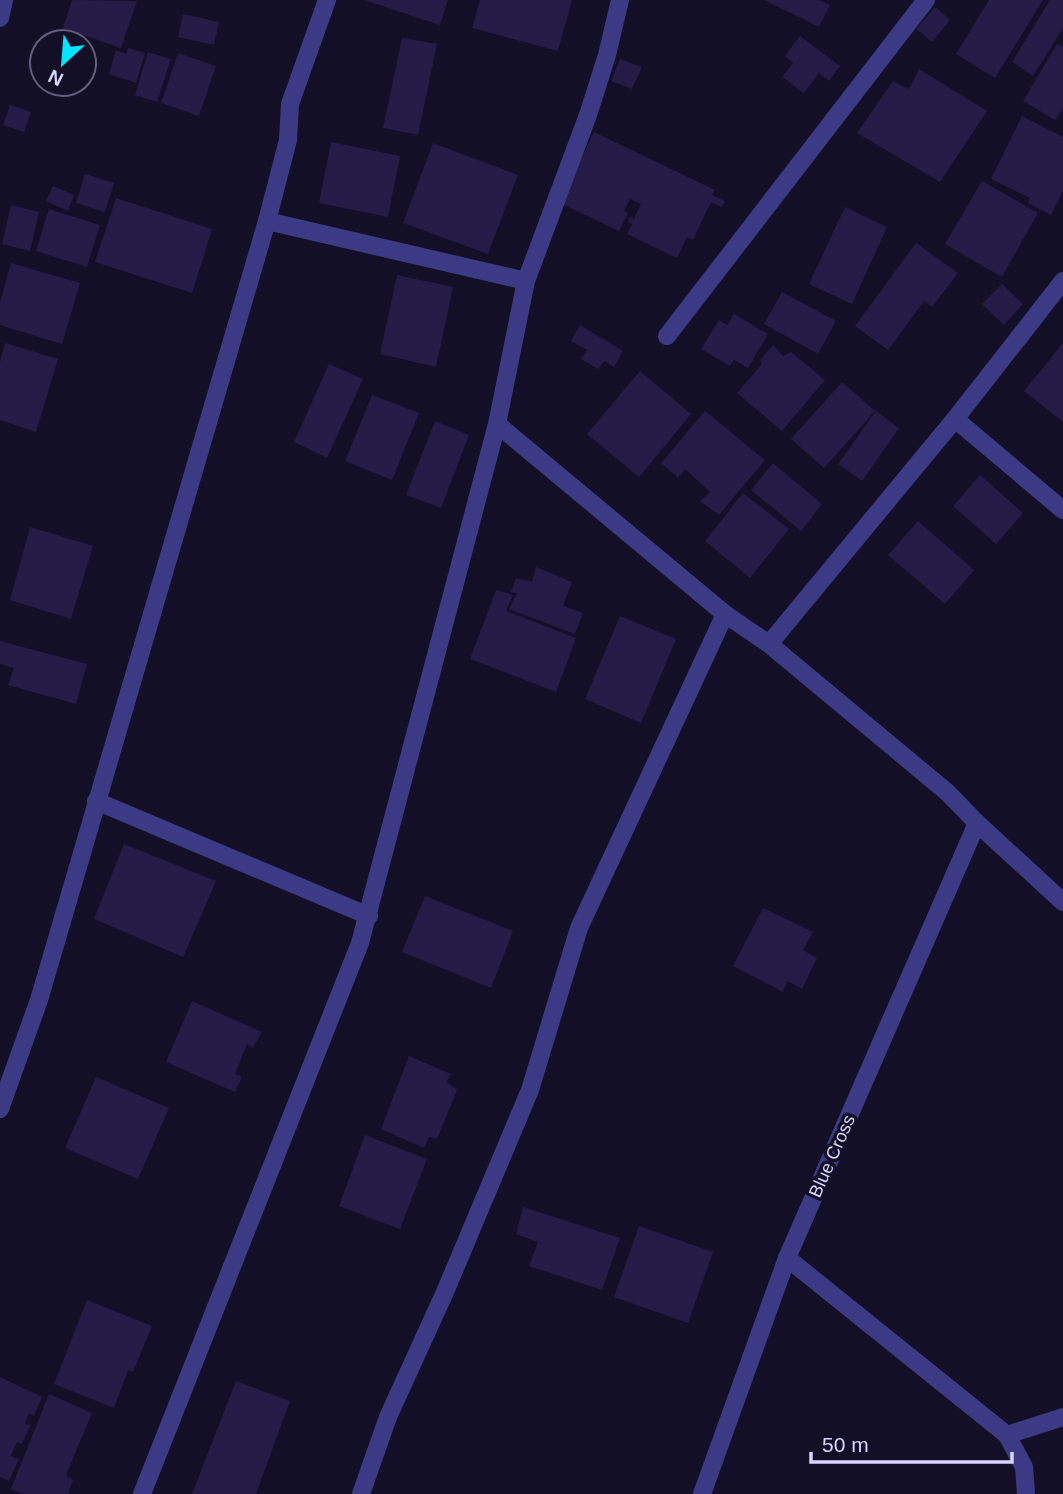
<svg xmlns="http://www.w3.org/2000/svg" width="1063" height="1494" viewBox="0 0 1063 1494" font-family="Helvetica,sans-serif">
	<style>
		.building { fill: #241b47 }
		.lines { fill: none; stroke-linecap: round; stroke-linejoin: round }
		.minor { stroke: #3d3a85; stroke-width: 18 }
		.labels { text-anchor: middle; dominant-baseline: central; stroke-width: 7; stroke-linejoin: round; paint-order: stroke }
		.street-label { font-size: 18px; fill: #d9d4ff; stroke: #130f26 }
	</style>
	<rect width="100%" height="100%" fill="#130f26"/>
	<g class="building">
		<polygon points="72,0 137,1 121,48 63,28"/>
		<polygon points="365,0 448,0 440,25"/>
		<polygon points="480,0 572,0 558,51 472,28"/>
		<polygon points="764,0 819,0 830,5 819,27"/>
		<polygon points="989,0 1043,0 995,78 956,54"/>
		<polygon points="1050,0 1063,0 1063,28 1033,76 1012,62"/>
		<polygon points="935,7 950,20 932,42 916,29"/>
		<polygon points="183,14 219,22 214,45 178,37"/>
		<polygon points="800,36 840,66 829,81 819,73 804,93 782,77 793,63 785,56"/>
		<polygon points="402,38 437,44 418,135 383,128"/>
		<polygon points="1057,44 1063,47 1063,108 1055,120 1023,101"/>
		<polygon points="128,48 145,53 136,83 109,74 116,50 126,54"/>
		<polygon points="148,52 171,59 157,102 135,95"/>
		<polygon points="178,53 216,66 199,116 161,103"/>
		<polygon points="620,59 642,67 632,89 611,81"/>
		<polygon points="919,69 987,111 940,182 857,133 893,81 909,89"/>
		<polygon points="10,105 31,112 24,132 3,125"/>
		<polygon points="1022,116 1063,137 1063,191 1051,215 1028,203 1030,198 991,179"/>
		<polygon points="594,132 715,190 712,195 725,201 722,207 711,202 693,240 687,237 677,258 627,234 632,224 628,222 630,217 634,219 641,204 630,199 624,211 628,213 619,231 560,203"/>
		<polygon points="331,142 400,156 388,217 319,203"/>
		<polygon points="433,143 518,175 488,254 403,223"/>
		<polygon points="85,174 114,183 105,212 76,203"/>
		<polygon points="982,181 1038,213 1002,277 945,244"/>
		<polygon points="53,186 74,195 68,211 46,201"/>
		<polygon points="116,198 212,229 192,293 95,262"/>
		<polygon points="11,205 39,212 30,251 2,244"/>
		<polygon points="845,207 887,227 852,304 809,284"/>
		<polygon points="49,209 100,225 87,267 36,251"/>
		<polygon points="916,243 958,273 932,307 924,301 888,350 855,326"/>
		<polygon points="11,263 80,283 62,344 0,325 0,302"/>
		<polygon points="397,275 453,287 436,367 380,354"/>
		<polygon points="1002,284 1023,304 1004,325 982,304"/>
		<polygon points="782,292 836,321 818,354 764,324"/>
		<polygon points="734,314 768,334 748,368 734,360 730,366 701,349 719,320 727,325"/>
		<polygon points="580,325 623,351 614,367 604,361 598,369 581,359 587,350 571,341"/>
		<polygon points="5,343 58,359 36,432 0,420 0,362"/>
		<polygon points="1063,343 1063,422 1024,391"/>
		<polygon points="773,345 783,356 791,352 825,380 782,431 737,393 762,364 760,360"/>
		<polygon points="329,364 363,379 327,458 294,442"/>
		<polygon points="640,371 691,414 639,477 587,434"/>
		<polygon points="842,382 875,411 824,468 791,439"/>
		<polygon points="372,395 419,413 392,480 345,461"/>
		<polygon points="705,411 765,460 719,515 700,501 710,492 685,469 678,478 661,463"/>
		<polygon points="876,411 899,428 862,481 838,464"/>
		<polygon points="435,421 469,435 441,508 406,495"/>
		<polygon points="773,463 822,504 801,531 751,490"/>
		<polygon points="980,475 1023,513 996,544 953,506"/>
		<polygon points="743,493 789,529 750,578 705,541"/>
		<polygon points="918,521 974,570 945,604 888,555"/>
		<polygon points="30,527 93,546 71,619 10,600"/>
		<polygon points="536,567 572,582 563,606 583,613 575,634 509,609 517,593 511,592 516,578 532,582"/>
		<polygon points="496,590 513,595 506,611 576,638 556,692 470,659"/>
		<polygon points="620,616 676,639 641,723 585,699"/>
		<polygon points="0,641 87,664 76,704 8,685 14,668 0,664"/>
		<polygon points="124,844 216,881 183,957 94,919"/>
		<polygon points="425,896 513,931 491,988 402,952"/>
		<polygon points="763,908 813,932 803,950 817,958 802,989 787,981 783,992 733,966"/>
		<polygon points="192,1001 262,1032 253,1048 247,1044 235,1074 242,1077 235,1092 166,1062"/>
		<polygon points="409,1056 451,1074 447,1082 457,1090 437,1139 429,1137 424,1148 381,1129"/>
		<polygon points="96,1077 169,1108 138,1179 65,1148"/>
		<polygon points="365,1135 427,1159 400,1229 339,1206"/>
		<polygon points="523,1207 620,1238 602,1290 529,1266 538,1242 516,1234"/>
		<polygon points="639,1226 713,1252 688,1323 614,1297"/>
		<polygon points="87,1300 152,1326 133,1372 128,1370 114,1408 54,1384"/>
		<polygon points="0,1377 42,1397 34,1416 29,1413 25,1423 30,1426 22,1444 17,1442 11,1456 19,1459 9,1481 0,1477"/>
		<polygon points="236,1381 290,1401 256,1494 192,1494"/>
		<polygon points="49,1394 92,1413 66,1475 73,1480 68,1494 24,1494 11,1489"/>
	</g>
	<g class="lines">
		<g class="minor">
			<polyline points="0,18 4,0"/>
			<polyline points="267,221 526,281"/>
			<polyline points="667,336 926,0"/>
			<polyline points="955,419 1063,510"/>
			<polyline points="497,424 725,614 769,644 948,793 977,823 1063,902"/>
			<polyline points="769,644 955,419 1063,281"/>
			<polyline points="96,801 369,916"/>
			<polyline points="0,1109 39,1000 267,221 288,140 290,104 327,0"/>
			<polyline points="787,1258 1007,1435 1024,1467 1026,1494"/>
			<polyline points="1007,1435 1063,1417"/>
			<polyline points="142,1494 360,943 497,424 526,281 588,115 607,55 620,0"/>
			<polyline points="361,1494 388,1417 445,1292 530,1090 579,928 725,614"/>
			<polyline points="702,1494 787,1258 977,823"/>
		</g>
	</g>
	<g class="labels">
		<g class="street-label">
			<text transform="translate(832 1156) rotate(-66)">Blue Cross</text>
		</g>
	</g>
	<g transform="translate(63 63) rotate(206)"><circle r="33" fill="#130f26" stroke="#625e7d" stroke-width="2"/>
	<path d="M0-5L12 26L0 18L-12 26Z" fill="#00e5ff"/>
	<text y="-10" font-size="19" font-weight="bold" text-anchor="middle" fill="#d9d4ff">N</text>
	</g>
	<path d="M811 1452v10h201v-10" fill="none" stroke="#d9d4ff" stroke-width="3.5"/>
	<text x="822" y="1452" font-size="21" fill="#d9d4ff" stroke="#130f26" stroke-width="5" paint-order="stroke">50 m</text>
</svg>
